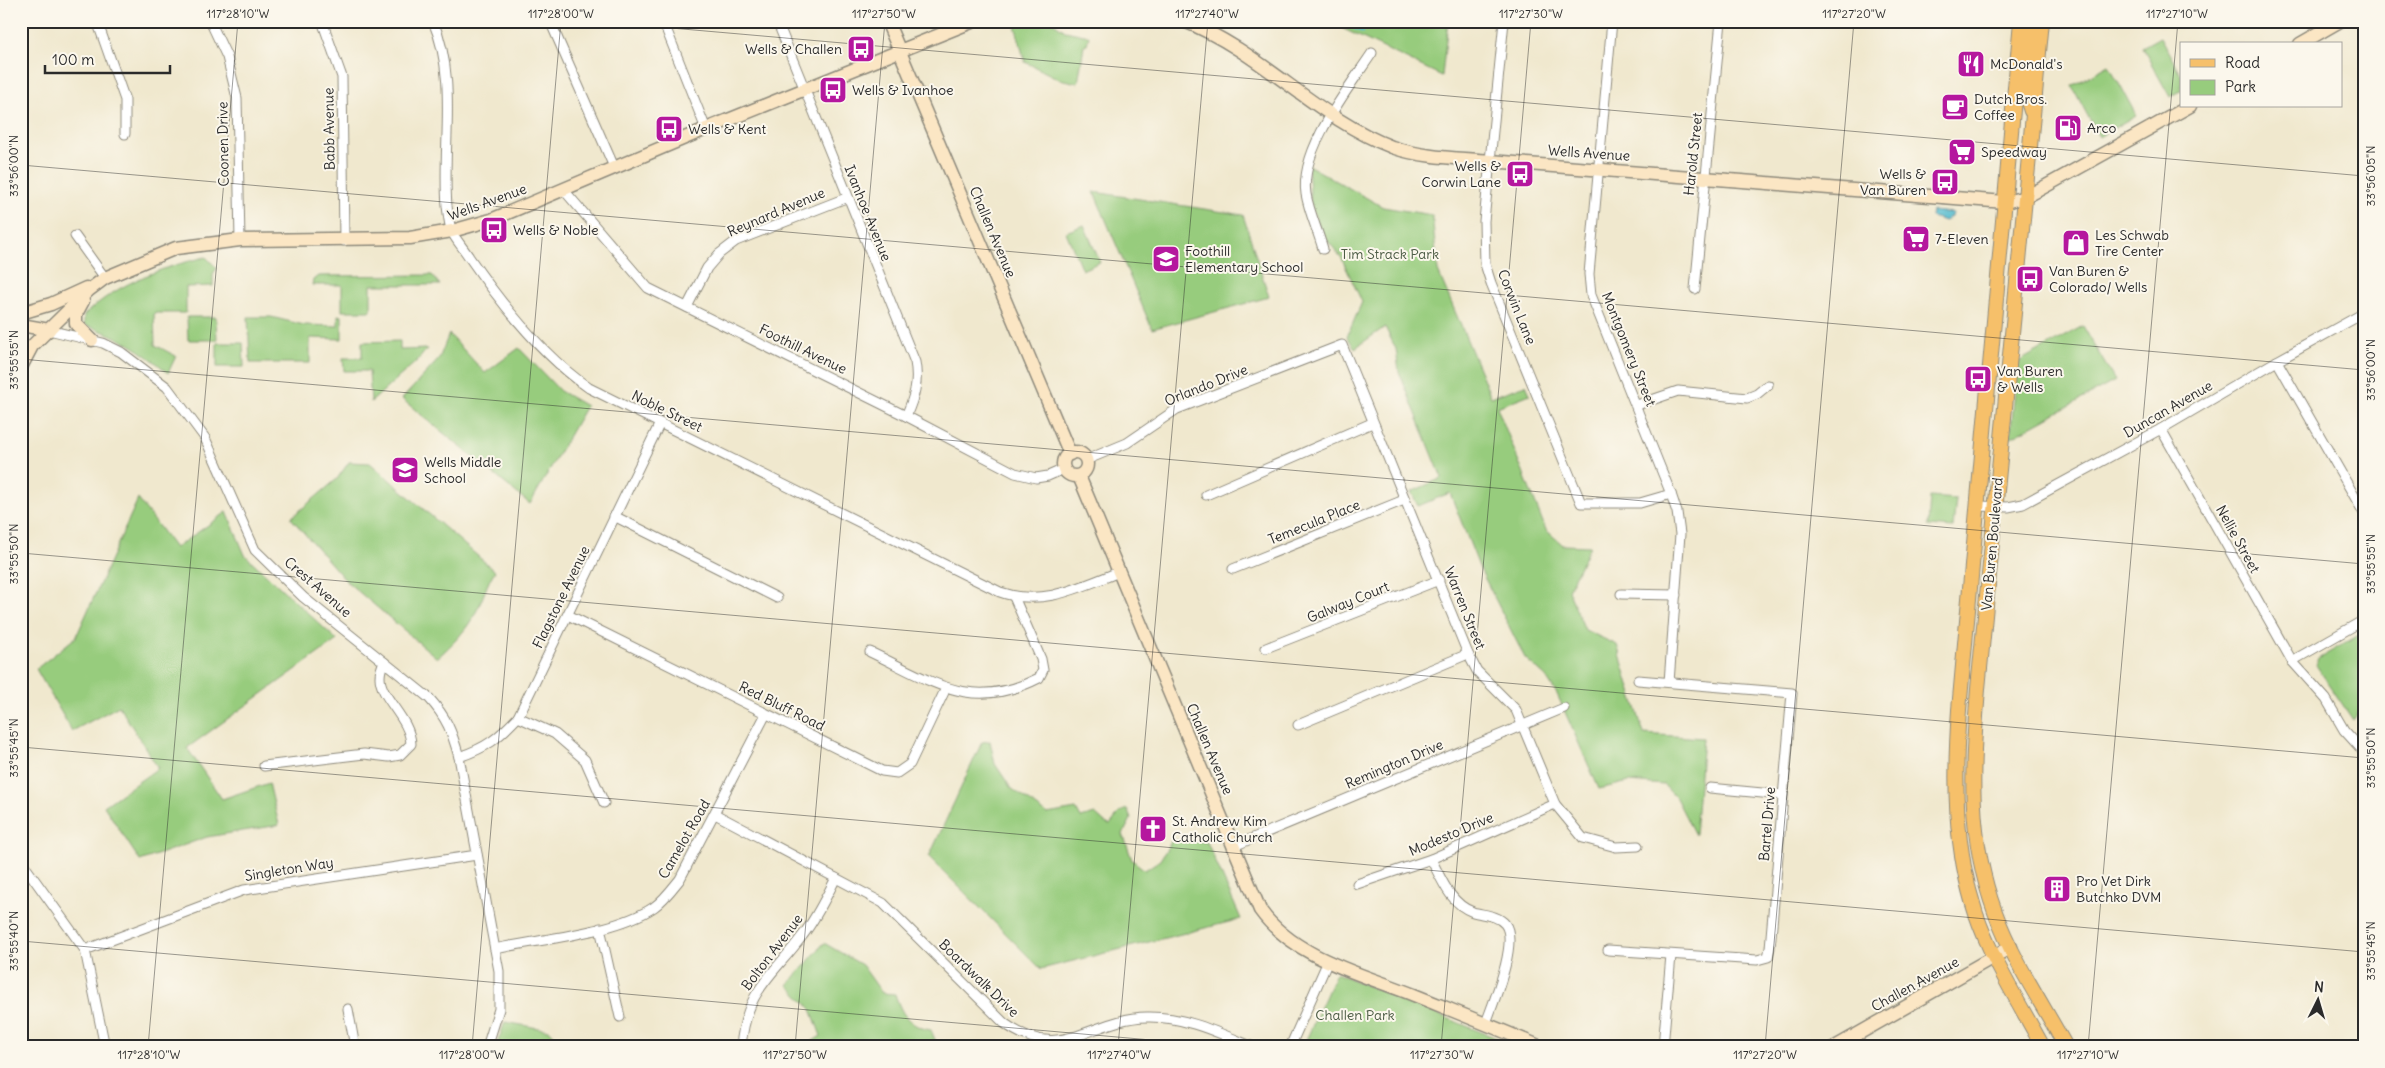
<svg xmlns="http://www.w3.org/2000/svg" width="2385" height="1068" viewBox="0 0 2385 1068" font-family="Delius,sans-serif">
	<style>
		.green { fill: #97cc7d; stroke: #617c54 }
		.water { fill: #52bbcf; stroke: #3e737d }
		.lines { fill: none; stroke-linecap: round; stroke-linejoin: round }
		.stream { stroke: #52bbcf; stroke-width: 2.5 }
		.street-casing { stroke: #8e8a7c; stroke-width: 11 }
		.secondary-casing { stroke: #8e8a7c; stroke-width: 15 }
		.primary-casing { stroke: #8e8a7c; stroke-width: 16 }
		.street { stroke: #fff; stroke-width: 9 }
		.secondary { stroke: #fbe6c4; stroke-width: 12 }
		.primary { stroke: #f6c06b; stroke-width: 14 }
		.ticks { fill: none; stroke: #2b2b2b; stroke-width: 1; stroke-opacity: 0.45 }
		.labels { text-anchor: middle; dominant-baseline: central; stroke-width: 4; stroke-linejoin: round; paint-order: stroke }
		.poi-label { font-size: 14px; fill: #2b2b2b; stroke: #fbf7ec; text-anchor: start }
		.street-label { font-size: 14px; fill: #2b2b2b; stroke: #fbf7ec }
		.park-label { font-size: 14px; fill: #4b5b44; stroke: #fbf7ec }
		.neatline { fill: none; stroke: #2b2b2b; stroke-width: 2 }
		.ticks-label { font-size: 12px; text-anchor: middle; fill: #2b2b2b }
	</style>
	<rect width="100%" height="100%" fill="#fbf7ec"/>
	<filter id="ink" filterUnits="userSpaceOnUse"><feTurbulence type="fractalNoise" baseFrequency=".02" numOctaves="2"/><feDisplacementMap in="SourceGraphic" scale="10" xChannelSelector="R" yChannelSelector="G"/><feConvolveMatrix kernelMatrix="1 2 1 2 8 2 1 2 1" color-interpolation-filters="sRGB"/></filter>
	<filter id="wash" filterUnits="userSpaceOnUse"><feTurbulence type="fractalNoise" baseFrequency=".0096" numOctaves="4" result="noise"/><feDisplacementMap in="SourceGraphic" scale="20" xChannelSelector="R" yChannelSelector="G"/><feGaussianBlur stdDeviation="1.12" result="paint"/><feColorMatrix in="noise" values="0 0 0 0 0 0 0 0 0 0 0 0 0 0 0 0 0 1.4 0 .05"/><feComposite in="paint" operator="in"/></filter>
	<g filter="url(#wash)">
		<rect width="100%" height="100%" fill="#f0e8ce"/>
		<g class="green">
			<polygon points="1040,21 1051,21 1065,31 1089,36 1087,44 1084,45 1078,83 1059,79 1025,62 1015,25"/>
			<polygon points="1327,21 1448,21 1442,76"/>
			<polygon points="2160,37 2181,75 2181,91 2170,97 2142,47"/>
			<polygon points="2109,65 2136,115 2099,137 2072,86"/>
			<polygon points="1308,165 1383,207 1432,215 1438,271 1491,397 1526,385 1530,394 1497,407 1546,530 1563,545 1590,546 1568,590 1585,630 1617,645 1644,734 1703,738 1695,835 1676,798 1664,785 1629,782 1599,789 1557,694 1546,677 1525,658 1480,569 1450,493 1418,506 1411,492 1442,478 1399,372 1396,349 1385,327 1355,348 1347,337 1362,302 1341,257 1323,235 1311,207"/>
			<polygon points="1094,192 1243,215 1269,297 1152,329"/>
			<polygon points="1084,225 1100,262 1082,270 1066,232"/>
			<path d="M206,257L217,268L213,274V286L186,287V313H154L155,345L176,356L168,373C143,350 117,335 84,325V315C118,283 162,267 206,257Z"/>
			<polygon points="432,275 440,285 371,285 371,311 342,311 342,285 312,285 313,280 318,276"/>
			<polygon points="338,315 342,316 342,339 310,338 310,363 250,363 248,317 271,317 304,325 338,326"/>
			<polygon points="187,317 216,317 217,340 188,340"/>
			<polygon points="2083,326 2115,381 2010,438 2018,362"/>
			<polygon points="449,334 485,373 519,348 560,391 586,406 530,504 402,399 439,359"/>
			<polygon points="400,341 400,350 427,349 418,360 371,402 369,371 344,371 343,358 362,358 362,342"/>
			<polygon points="217,343 243,343 244,367 217,367"/>
			<path d="M349,462L370,463L495,571C486,584 484,597 477,610C467,630 453,644 437,658L346,581L291,518L337,479Z"/>
			<polygon points="1930,497 1956,499 1953,528 1928,526"/>
			<polygon points="138,499 175,548 227,512 245,555 337,640 187,748 222,799 269,783 279,825 207,837 140,861 104,806 158,768 119,706 72,731 36,669 76,637"/>
			<polygon points="2364,632 2364,705 2353,720 2316,665 2318,659"/>
			<polygon points="990,741 995,764 1011,788 1047,814 1076,809 1081,818 1095,814 1105,823 1110,825 1120,812 1127,809 1131,819 1123,834 1132,860 1145,870 1160,860 1172,840 1207,842 1241,919 1041,969 929,857 982,742"/>
			<path d="M824,943L862,965L882,993L895,994C901,1013 909,1027 931,1030L938,1047H803L821,1036L811,1009L788,985Z"/>
			<polygon points="1336,973 1518,1047 1303,1047"/>
			<polygon points="505,1022 549,1030 564,1047 496,1047"/>
		</g>
		<polygon class="water" points="1932,211 1953,213 1953,214 1945,221 1931,217"/>
		<g class="lines">
			<polyline class="stream" points="1340,21 1363,32"/>
		</g>
	</g>
	<g filter="url(#ink)">
		<g class="lines">
			<defs>
				<g id="street">
					<polyline points="97,21 125,100 125,134"/>
					<polyline points="210,21 227,57 237,98 240,240"/>
					<polyline points="322,21 342,77 344,241"/>
					<path d="M433,21C458,80 442,144 447,206C448,213 449,225 452,232C456,240 464,249 469,257C500,302 544,357 589,388L1000,592C1043,607 1080,587 1119,572"/>
					<polyline points="550,21 614,167"/>
					<polyline points="663,21 706,129"/>
					<path d="M777,21L915,362C919,382 914,398 906,416"/>
					<polyline points="1504,21 1484,221 1485,264 1491,283 1581,503 1640,503 1671,494"/>
					<polyline points="1612,21 1589,274 1591,295 1671,494 1677,512 1680,534 1669,682"/>
					<polyline points="563,189 648,288 906,416 1015,473 1036,478 1048,476 1064,469"/>
					<polyline points="75,236 105,278"/>
					<path d="M1323,249C1318,231 1309,212 1306,194C1299,150 1349,88 1372,53"/>
					<polyline points="1695,289 1721,21"/>
					<polyline points="687,307 707,268 719,254 736,241 846,198"/>
					<path d="M49,330L103,343L121,352L167,387L205,438L255,550L303,597L429,698C447,718 452,732 459,757L499,971V1009L487,1047"/>
					<polyline points="2277,361 2364,513"/>
					<polyline points="1637,405 1678,391 1747,398 1757,394 1768,385"/>
					<polyline points="2161,429 2292,661 2326,699 2344,730 2364,752"/>
					<polyline points="1086,460 1127,443 1177,409 1342,345 1468,654 1477,671 1516,710 1555,804 1583,838 1616,847 1638,846"/>
					<polyline points="1206,495 1372,423"/>
					<polyline points="1979,506 2008,507 2023,504 2161,429 2277,361 2364,313"/>
					<polyline points="614,516 777,598"/>
					<polyline points="1233,569 1404,500"/>
					<polyline points="1621,594 1676,595"/>
					<polyline points="568,615 882,771 897,773 910,764 946,688"/>
					<polyline points="1266,648 1439,580"/>
					<path d="M870,652C932,681 971,713 1039,678L1043,670L1041,659L1014,597"/>
					<polyline points="2292,661 2364,620"/>
					<polyline points="518,717 555,734 585,760 604,803"/>
					<polyline points="1298,725 1468,654"/>
					<path d="M459,757C488,747 497,739 518,717L660,423"/>
					<path d="M264,766L364,754L389,757L400,755L411,744C410,718 380,698 380,677C380,672 382,666 384,662"/>
					<polyline points="1710,788 1783,795"/>
					<path d="M715,814L883,903L1004,1023C1061,1065 1091,1018 1147,1017C1185,1016 1219,1033 1253,1047"/>
					<polyline points="1234,846 1564,708"/>
					<path d="M1431,859C1441,878 1450,904 1473,912C1483,915 1498,915 1505,924C1519,942 1493,1003 1486,1023"/>
					<polyline points="21,861 85,950 105,1047"/>
					<polyline points="1357,884 1431,859 1555,804"/>
					<polyline points="600,928 620,1017"/>
					<path d="M495,949C540,939 616,933 654,907C664,900 672,889 680,879L766,714"/>
					<polyline points="85,950 244,890 477,855"/>
					<polyline points="1608,950 1757,960 1768,957 1770,948 1792,693 1638,680"/>
					<polyline points="348,1009 355,1047"/>
					<path d="M741,1047C746,989 772,977 803,935C817,917 826,897 836,878"/>
					<polyline points="1290,1047 1328,961"/>
					<polyline points="1663,1047 1671,955"/>
				</g>
				<g id="secondary">
					<polyline points="887,21 1070,454"/>
					<path d="M1184,21C1261,51 1316,118 1392,147C1423,158 1458,158 1490,161L2005,202L2026,197L2190,106"/>
					<polyline points="2300,44 2340,21"/>
					<polyline points="83,301 76,314 76,324 92,340"/>
					<polyline points="21,313 51,304 86,288"/>
					<polyline points="21,325 49,330"/>
					<polyline points="21,367 32,346 89,290 105,278 176,248 240,240 410,238 452,231 491,220 706,129 974,21"/>
					<circle cx="1075" cy="464" r="12"/>
					<path d="M1079,476L1260,910C1294,958 1362,974 1414,995C1456,1012 1499,1029 1541,1047"/>
					<polyline points="1835,1047 2011,947"/>
				</g>
				<g id="primary">
					<path d="M2021,21L1959,710C1954,780 1954,847 1976,914C1992,961 2020,1004 2043,1047"/>
					<path d="M2042,21L1978,689C1972,768 1967,836 1995,912C2012,959 2042,1003 2066,1047"/>
					<polyline points="2031,111 2025,92 2032,21"/>
				</g>
			</defs>
			<use href="#street" class="street-casing"/>
			<use href="#secondary" class="secondary-casing"/>
			<use href="#primary" class="primary-casing"/>
			<use href="#street" class="street"/>
			<use href="#secondary" class="secondary"/>
			<use href="#primary" class="primary"/>
		</g>
	</g>
	<path class="ticks" d="M591,21L2364,176M21,165L2364,370M21,359L2364,564M21,553L2364,758M21,747L2364,952M21,941L1231,1047M148,1047L238,21M472,1047L561,21M795,1047L885,21M1118,1047L1208,21M1441,1047L1531,21M1765,1047L1854,21M2088,1047L2178,21"/>
	<defs>
		<symbol id="bus-square" viewBox="-11 -11 22 22"><rect x="-9" y="-9" width="18" height="18" rx="4" fill="#b5179e" stroke="#fbf7ec"/><path d="M-5-6H5V4H4V6H2V4H-2V6H-4V4H-5ZM-3.5-4V0h7V-4ZM-3.5 1.2v1.5H-2V1.2ZM2 1.2v1.5H3.5V1.2Z" fill="#fff"/></symbol>
		<symbol id="restaurant-square" viewBox="-11 -11 22 22"><rect x="-9" y="-9" width="18" height="18" rx="4" fill="#b5179e" stroke="#fbf7ec"/><path d="M-5-6h1v4h1v-4h1v4h1v-4h1v5L-1.5 .5V6h-2V.5L-5-1ZM5-6V6H3V1.5H1.5Q1.5-4 5-6Z" fill="#fff"/></symbol>
		<symbol id="cafe-square" viewBox="-11 -11 22 22"><rect x="-9" y="-9" width="18" height="18" rx="4" fill="#b5179e" stroke="#fbf7ec"/><path d="M-5.5-4.5H6V0H3Q3 3.5 0 3.5H-2.5Q-5.5 3.5-5.5 0ZM3-3.2v2h1.7v-2ZM-6 4.5H4V6H-6Z" fill="#fff"/></symbol>
		<symbol id="fuel-square" viewBox="-11 -11 22 22"><rect x="-9" y="-9" width="18" height="18" rx="4" fill="#b5179e" stroke="#fbf7ec"/><path d="M-5.5-6h7V0h2V4h1.3V-2.5L3-4.5l.8-.8L6-3V5H2.5V1h-1V6h-7ZM-4.2-4.7v3.2H.2V-4.7Z" fill="#fff"/></symbol>
		<symbol id="supermarket-square" viewBox="-11 -11 22 22"><rect x="-9" y="-9" width="18" height="18" rx="4" fill="#b5179e" stroke="#fbf7ec"/><path d="M-6-5.5h2.5l.6 2H6L4.5 2H-2.5L-4.4-4H-6ZM-1.5 3.2a1.3 1.3 0 1 0 .1 0ZM3 3.2a1.3 1.3 0 1 0 .1 0Z" fill="#fff"/></symbol>
		<symbol id="shop-square" viewBox="-11 -11 22 22"><rect x="-9" y="-9" width="18" height="18" rx="4" fill="#b5179e" stroke="#fbf7ec"/><path d="M-5-2.5h2.3a2.7 3.5 0 0 1 5.4 0H5L5.5 6h-11ZM-1.5-2.5h3a1.5 2.3 0 0 0-3 0Z" fill="#fff"/></symbol>
		<symbol id="school-square" viewBox="-11 -11 22 22"><rect x="-9" y="-9" width="18" height="18" rx="4" fill="#b5179e" stroke="#fbf7ec"/><path d="M0-5L7-2L0 1L-7-2ZM-4 1L0 2.5L4 1V4Q0 6-4 4Z" fill="#fff"/></symbol>
		<symbol id="church-square" viewBox="-11 -11 22 22"><rect x="-9" y="-9" width="18" height="18" rx="4" fill="#b5179e" stroke="#fbf7ec"/><path d="M-1.2-6h2.4v3.5h3.3v2.4h-3.3V6h-2.4V-.1h-3.3v-2.4h3.3Z" fill="#fff"/></symbol>
		<symbol id="building-square" viewBox="-11 -11 22 22"><rect x="-9" y="-9" width="18" height="18" rx="4" fill="#b5179e" stroke="#fbf7ec"/><path d="M-4-6H4V6H1V3H-1V6H-4ZM-2.5-4.3h1.7v1.8h-1.7ZM.8-4.3h1.7v1.8H.8ZM-2.5-1h1.7V.8h-1.7ZM.8-1h1.7V.8H.8Z" fill="#fff"/></symbol>
	</defs>
	<g fill-rule="evenodd">
		<use href="#bus-square" x="845" y="33" width="32" height="32"/>
		<use href="#restaurant-square" x="1955" y="48" width="32" height="32"/>
		<use href="#bus-square" x="817" y="74" width="32" height="32"/>
		<use href="#cafe-square" x="1939" y="91" width="32" height="32"/>
		<use href="#fuel-square" x="2052" y="112" width="32" height="32"/>
		<use href="#bus-square" x="653" y="113" width="32" height="32"/>
		<use href="#supermarket-square" x="1946" y="136" width="32" height="32"/>
		<use href="#bus-square" x="1504" y="158" width="32" height="32"/>
		<use href="#bus-square" x="1929" y="166" width="32" height="32"/>
		<use href="#bus-square" x="478" y="214" width="32" height="32"/>
		<use href="#supermarket-square" x="1900" y="223" width="32" height="32"/>
		<use href="#shop-square" x="2060" y="227" width="32" height="32"/>
		<use href="#school-square" x="1150" y="243" width="32" height="32"/>
		<use href="#bus-square" x="2014" y="263" width="32" height="32"/>
		<use href="#bus-square" x="1962" y="363" width="32" height="32"/>
		<use href="#school-square" x="389" y="454" width="32" height="32"/>
		<use href="#church-square" x="1137" y="813" width="32" height="32"/>
		<use href="#building-square" x="2041" y="873" width="32" height="32"/>
	</g>
	<g class="labels">
		<g class="poi-label">
			<text x="842" y="49" text-anchor="end">Wells &amp; Challen</text>
			<text x="1990" y="64">McDonald's</text>
			<text x="852" y="90">Wells &amp; Ivanhoe</text>
			<text x="1974" y="99">Dutch Bros.<tspan x="1974" dy="16">Coffee</tspan></text>
			<text x="2087" y="128">Arco</text>
			<text x="688" y="129">Wells &amp; Kent</text>
			<text x="1981" y="152">Speedway</text>
			<text x="1501" y="166" text-anchor="end">Wells &amp;<tspan x="1501" dy="16">Corwin Lane</tspan></text>
			<text x="1926" y="174" text-anchor="end">Wells &amp;<tspan x="1926" dy="16">Van Buren</tspan></text>
			<text x="513" y="230">Wells &amp; Noble</text>
			<text x="2095" y="235">Les Schwab<tspan x="2095" dy="16">Tire Center</tspan></text>
			<text x="1935" y="239">7-Eleven</text>
			<text x="1185" y="251">Foothill<tspan x="1185" dy="16">Elementary School</tspan></text>
			<text x="2049" y="271">Van Buren &amp;<tspan x="2049" dy="16">Colorado/ Wells</tspan></text>
			<text x="1997" y="371">Van Buren<tspan x="1997" dy="16">&amp; Wells</tspan></text>
			<text x="424" y="462">Wells Middle<tspan x="424" dy="16">School</tspan></text>
			<text x="1172" y="821">St. Andrew Kim<tspan x="1172" dy="16">Catholic Church</tspan></text>
			<text x="2076" y="881">Pro Vet Dirk<tspan x="2076" dy="16">Butchko DVM</tspan></text>
		</g>
		<g class="street-label">
			<text transform="translate(329 129) rotate(-91)">Babb Avenue</text>
			<text transform="translate(223 144) rotate(-91)">Coonen Drive</text>
			<text transform="translate(1589 153) rotate(4)">Wells Avenue</text>
			<text transform="translate(1693 154) rotate(-84)">Harold Street</text>
			<text transform="translate(487 202) rotate(-20)">Wells Avenue</text>
			<text transform="translate(776 212) rotate(-23)">Reynard Avenue</text>
			<text transform="translate(868 213) rotate(68)">Ivanhoe Avenue</text>
			<text transform="translate(993 232) rotate(67)">Challen Avenue</text>
			<text transform="translate(1517 307) rotate(68)">Corwin Lane</text>
			<text transform="translate(803 349) rotate(26)">Foothill Avenue</text>
			<text transform="translate(1629 349) rotate(68)">Montgomery Street</text>
			<text transform="translate(1206 385) rotate(-22)">Orlando Drive</text>
			<text transform="translate(2168 409) rotate(-30)">Duncan Avenue</text>
			<text transform="translate(667 411) rotate(26)">Noble Street</text>
			<text transform="translate(1314 522) rotate(-22)">Temecula Place</text>
			<text transform="translate(2238 539) rotate(61)">Nellie Street</text>
			<text transform="translate(1992 544) rotate(-85)">Van Buren Boulevard</text>
			<text transform="translate(318 587) rotate(41)">Crest Avenue</text>
			<text transform="translate(561 597) rotate(-64)">Flagstone Avenue</text>
			<text transform="translate(1348 602) rotate(-22)">Galway Court</text>
			<text transform="translate(1465 608) rotate(68)">Warren Street</text>
			<text transform="translate(782 706) rotate(26)">Red Bluff Road</text>
			<text transform="translate(1210 749) rotate(67)">Challen Avenue</text>
			<text transform="translate(1394 764) rotate(-23)">Remington Drive</text>
			<text transform="translate(1767 824) rotate(-85)">Bartel Drive</text>
			<text transform="translate(1451 834) rotate(-23)">Modesto Drive</text>
			<text transform="translate(684 839) rotate(-60)">Camelot Road</text>
			<text transform="translate(289 869) rotate(-9)">Singleton Way</text>
			<text transform="translate(772 952) rotate(-53)">Bolton Avenue</text>
			<text transform="translate(979 978) rotate(44)">Boardwalk Drive</text>
			<text transform="translate(1915 984) rotate(-29)">Challen Avenue</text>
		</g>
		<g class="park-label">
			<text x="1390" y="254">Tim Strack Park</text>
			<text x="1355" y="1015">Challen Park</text>
		</g>
	</g>
	<rect width="2385" height="1068" fill="none" stroke="#fbf7ec" stroke-width="55"/>
	<rect x="2180" y="42" width="162" height="65" fill="#fbf7ec" stroke="#a8a59f"/>
	<rect x="2190" y="59" width="25" height="8" fill="#f6c06b" stroke="#a8a59f"/>
	<text x="2225" y="68" font-size="15" fill="#2b2b2b">Road</text>
	<rect x="2190" y="80" width="25" height="15" fill="#97cc7d" stroke="#a8a59f"/>
	<text x="2225" y="92" font-size="15" fill="#2b2b2b">Park</text>
	<g transform="translate(2318 1000) rotate(5)" stroke="#fbf7ec" stroke-width="4" paint-order="stroke">
	<path d="M0-4L9 19L0 12L-9 19Z" fill="#2b2b2b"/>
	<text y="-8" font-size="14" font-weight="bold" text-anchor="middle" fill="#2b2b2b">N</text>
	</g>
	<path d="M45 65v8h125v-8" fill="none" stroke="#2b2b2b" stroke-width="2.5"/>
	<text x="52" y="65" font-size="15" fill="#2b2b2b" stroke="#fbf7ec" stroke-width="4" paint-order="stroke">100 m</text>
	<rect x="28" y="28" width="2330" height="1012" class="neatline"/>
	<g class="ticks-label">
		<text x="238" y="18">117°28'10"W</text>
		<text x="561" y="18">117°28'00"W</text>
		<text x="884" y="18">117°27'50"W</text>
		<text x="1207" y="18">117°27'40"W</text>
		<text x="1531" y="18">117°27'30"W</text>
		<text x="1854" y="18">117°27'20"W</text>
		<text x="2177" y="18">117°27'10"W</text>
		<text transform="translate(14 166) rotate(-90)" y="4">33°56'00"N</text>
		<text transform="translate(2371 176) rotate(-90)" y="4">33°56'05"N</text>
		<text transform="translate(14 360) rotate(-90)" y="4">33°55'55"N</text>
		<text transform="translate(2371 370) rotate(-90)" y="4">33°56'00"N</text>
		<text transform="translate(14 554) rotate(-90)" y="4">33°55'50"N</text>
		<text transform="translate(2371 564) rotate(-90)" y="4">33°55'55"N</text>
		<text transform="translate(14 748) rotate(-90)" y="4">33°55'45"N</text>
		<text transform="translate(2371 758) rotate(-90)" y="4">33°55'50"N</text>
		<text transform="translate(14 941) rotate(-90)" y="4">33°55'40"N</text>
		<text transform="translate(2371 951) rotate(-90)" y="4">33°55'45"N</text>
		<text x="149" y="1059">117°28'10"W</text>
		<text x="472" y="1059">117°28'00"W</text>
		<text x="795" y="1059">117°27'50"W</text>
		<text x="1119" y="1059">117°27'40"W</text>
		<text x="1442" y="1059">117°27'30"W</text>
		<text x="1765" y="1059">117°27'20"W</text>
		<text x="2088" y="1059">117°27'10"W</text>
	</g>
</svg>
